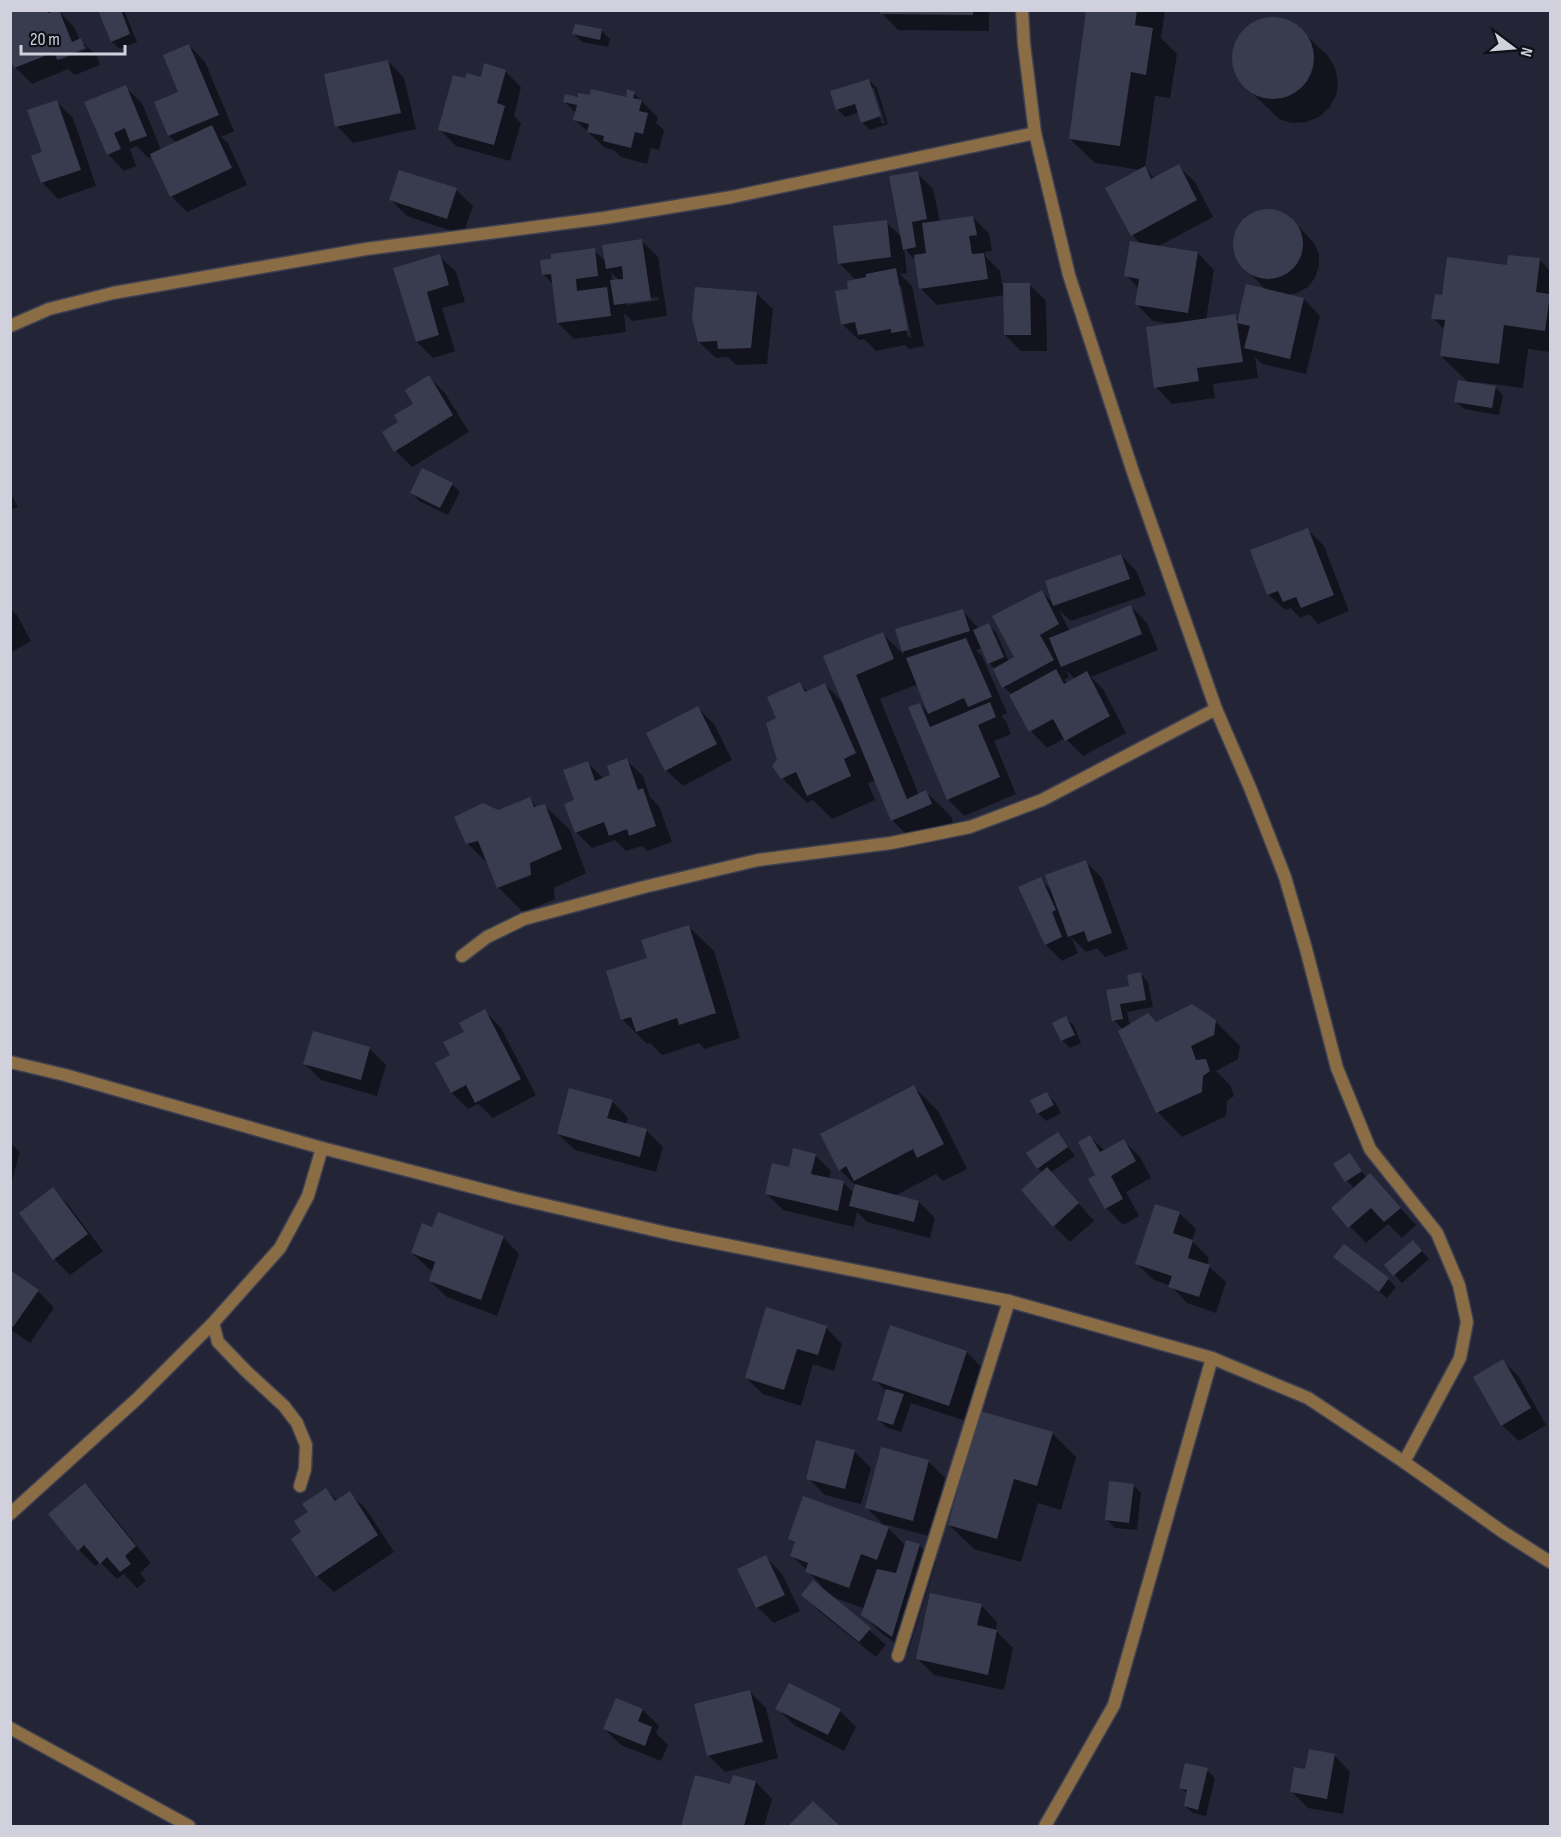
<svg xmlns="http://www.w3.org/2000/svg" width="1561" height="1837" viewBox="0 0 1561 1837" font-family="'Sofia Sans Condensed',sans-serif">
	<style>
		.shadow { fill: #0007; fill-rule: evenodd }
		.building { fill: #393b4f }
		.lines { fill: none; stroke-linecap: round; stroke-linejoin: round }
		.minor-casing { stroke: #3f4152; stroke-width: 15 }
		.tertiary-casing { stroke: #3f4152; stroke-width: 15 }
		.minor { stroke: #8a6c45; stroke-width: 12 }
		.tertiary { stroke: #8a6c45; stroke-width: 12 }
	</style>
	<rect width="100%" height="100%" fill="#232537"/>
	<g class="shadow">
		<path d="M10,10H58L74,27L80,40L97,56L100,65L75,75L68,69L32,84L16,68L10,55ZM86,46L87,49L60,60L58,58Z"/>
		<polygon points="100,10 124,10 137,42 120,49 112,42"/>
		<polygon points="882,10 989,10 989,31 898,30 882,13"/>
		<polygon points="1088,10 1165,10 1161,38 1177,54 1170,98 1155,96 1145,168 1155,179 1178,166 1195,182 1213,217 1157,247 1198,253 1214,270 1206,320 1235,316 1239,319 1266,290 1238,261 1234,250 1234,238 1238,227 1246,218 1256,212 1267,210 1279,211 1290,217 1314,243 1319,254 1319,266 1315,278 1308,287 1297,293 1287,295 1304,299 1320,316 1306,374 1262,364 1255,357 1258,378 1213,384 1215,398 1172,404 1156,387 1174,324 1153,321 1136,304 1139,289 1126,275 1141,244 1132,235 1141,170 1095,163 1070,139"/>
		<polygon points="1265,18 1279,18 1292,22 1328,56 1335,68 1338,82 1336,96 1329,108 1319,117 1306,122 1292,123 1279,119 1243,84 1235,72 1233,59 1235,45 1242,32 1252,23"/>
		<polygon points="576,26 602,31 610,39 608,47 582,42 574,34"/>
		<polygon points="189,45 205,62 234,131 221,137 228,143 247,185 187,212 171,196 153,156 148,158 137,146 130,149 136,166 124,171 108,154 125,87 142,103 161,150 177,143 169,136 156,103 180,92"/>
		<polygon points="388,61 404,78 416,129 353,143 337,126"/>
		<polygon points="505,71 521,87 514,116 521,123 510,161 456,146 440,130 466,80 482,78"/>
		<path d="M869,80L877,88L888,124L870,130L862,122L859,112L845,117L837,109ZM871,88H874L885,123L882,124Z"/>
		<polygon points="634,93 658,118 656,123 664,130 659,150 651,148 647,164 621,157 614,150 605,148 575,120 576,113 565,102 579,99 627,99"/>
		<polygon points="56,101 73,118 96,186 58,199 42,182 44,153"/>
		<path d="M917,173L933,189L940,222L973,217L989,234L992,251L985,252V256L1000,271L1002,284L1030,285L1046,301L1047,351H1021L1005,335V295L937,305L921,289L916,261L904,248L907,273L900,274L912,286L924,346L909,349L905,345L876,351L864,339L859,340L842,324L850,290L857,281L839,263L886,222L903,238ZM898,286H901L911,337H908Z"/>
		<polygon points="456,190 473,206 463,235 407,216 391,200"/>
		<path d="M642,241L658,257L667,316L632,321L624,313L626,332L574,339L558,323L553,284L543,274L553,260L594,250L606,262ZM611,272L620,281L613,282ZM658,297L659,300L627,305V302Z"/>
		<polygon points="439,256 456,272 465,302 442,308 455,351 433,358 417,342 395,269"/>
		<polygon points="1540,260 1550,271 1550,352 1528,349 1523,388 1477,382 1476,385 1495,387 1503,395 1499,415 1464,409 1456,401 1469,383 1441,356 1445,330 1433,318 1444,296 1509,267"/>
		<polygon points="756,293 773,309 767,364 736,365 728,357 716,358 699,342"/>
		<polygon points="429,377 445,393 469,432 412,467 396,451 400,422 415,404"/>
		<polygon points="452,484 460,492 448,515 419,501 412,493"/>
		<polygon points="10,492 18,507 10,510"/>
		<polygon points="1308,530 1324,546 1349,611 1318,624 1309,614 1300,618 1291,608 1285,610 1268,594"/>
		<path d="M1121,555L1137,572L1146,595L1071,621L1059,610L1070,632L1131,606L1147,623L1158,650L1091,677L1103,689L1126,733L1083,756L1065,738L1047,748L1031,731L1011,694L1004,687L994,668L989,663L982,648L976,650L982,656L1007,713L1001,716L1006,721L1011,734L994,741L1016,794L964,816L948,799L920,704L930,714L918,684L880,699L919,795L926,792L951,816L955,829L917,845L892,820L876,780L868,783L875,800L832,819L813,800L807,803L782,778L778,760V719L800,684L808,692L825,684L844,704L825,657L883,634L904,655L897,630L963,611L979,629L988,625L996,632L1009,662L1016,658L1042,592L1055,605ZM1066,670L1075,679L1068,683L1064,680L1069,677Z"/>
		<polygon points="10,609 17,615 31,641 10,653"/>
		<polygon points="698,708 714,724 732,760 683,786 666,770"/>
		<polygon points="626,760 643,776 650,797 659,806 672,842 647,851 642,846 626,851 615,840 592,848 576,832 576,801 588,763 604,779 612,776"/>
		<polygon points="529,799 538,808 545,806 570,830 586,873 554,888 555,899 523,912 498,887 489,865 467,843 498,812"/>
		<polygon points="1085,861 1102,878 1128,949 1105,957 1097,948 1086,952 1071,937 1078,953 1062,961 1046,945 1040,879 1053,892"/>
		<polygon points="689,927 714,951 740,1038 705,1049 699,1043 662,1055 650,1043 647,1044 622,1019 649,959"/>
		<polygon points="1141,974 1148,982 1153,1007 1127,1012 1130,1025 1215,1021 1240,1046 1238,1059 1216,1071 1230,1085 1234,1096 1227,1101 1226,1116 1182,1137 1158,1112 1123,1029 1114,1020 1108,991 1131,987"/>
		<polygon points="485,1011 501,1028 536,1095 493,1118 478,1104 468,1109 452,1093 437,1064 452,1056 466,1032"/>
		<polygon points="1066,1018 1074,1026 1081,1043 1070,1048 1062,1040"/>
		<polygon points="314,1033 370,1049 386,1065 377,1096 321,1080 305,1064"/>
		<polygon points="913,1086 938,1111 967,1169 943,1181 936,1174 895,1196 919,1202 935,1218 930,1238 867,1222 857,1212 854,1227 783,1210 767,1194 790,1169 815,1155 831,1171 829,1180 844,1183 854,1193 856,1186 840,1170"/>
		<polygon points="1047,1094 1055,1102 1061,1113 1046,1121 1038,1113"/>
		<polygon points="612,1101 628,1118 626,1125 646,1130 663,1147 656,1172 575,1150 558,1134"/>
		<polygon points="1058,1134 1075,1156 1051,1172 1094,1221 1070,1242 1054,1226 1043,1173 1038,1168"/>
		<polygon points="1090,1137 1105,1151 1124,1141 1140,1157 1151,1178 1126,1192 1139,1216 1123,1225 1106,1208"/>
		<polygon points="10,1143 20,1152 10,1187"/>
		<polygon points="1349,1155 1367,1178 1370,1175 1416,1225 1402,1238 1388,1224 1366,1243 1333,1209 1355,1189 1347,1181 1336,1164"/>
		<polygon points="53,1189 69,1206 103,1251 70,1275 54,1259"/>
		<polygon points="1179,1213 1196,1229 1192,1241 1209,1258 1207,1265 1226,1282 1216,1313 1187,1303 1171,1286 1154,1280 1137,1264"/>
		<polygon points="433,1229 503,1237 519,1254 497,1316 447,1297 430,1281 434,1271 429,1269 412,1253"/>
		<polygon points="1413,1242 1429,1259 1402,1283 1386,1265"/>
		<polygon points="1335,1257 1388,1279 1396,1287 1387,1298"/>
		<polygon points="10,1272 38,1291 54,1308 30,1343 10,1329"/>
		<polygon points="826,1328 842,1344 834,1371 813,1364 801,1406 763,1394 746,1378"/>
		<polygon points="967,1352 983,1369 966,1421 911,1403 901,1432 886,1427 878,1419 887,1392 874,1379"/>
		<polygon points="1503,1361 1519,1377 1546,1425 1519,1441 1502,1425"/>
		<polygon points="1052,1433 1076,1457 1061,1510 1038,1503 1021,1562 974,1549 949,1525"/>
		<polygon points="854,1451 871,1468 861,1504 825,1495 808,1478"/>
		<polygon points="928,1461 945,1478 929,1536 884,1524 906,1546 919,1545 936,1562 908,1652 880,1632 863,1615 865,1609 830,1596 886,1645 876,1657 819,1611 803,1594 822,1586 792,1555 796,1544 790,1539 887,1528 867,1508"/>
		<polygon points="85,1485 101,1501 151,1563 140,1573 146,1581 137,1588 124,1574 117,1579 100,1562 95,1566 79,1550"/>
		<polygon points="1133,1485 1141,1493 1137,1530 1115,1528 1107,1520"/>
		<polygon points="326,1489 338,1501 349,1493 366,1509 394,1552 334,1592 317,1576 303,1532 310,1512"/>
		<polygon points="766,1557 782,1574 800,1611 774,1623 757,1607"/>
		<polygon points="981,1605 997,1622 996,1631 1013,1648 1004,1690 934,1675 917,1658"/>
		<polygon points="750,1692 766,1708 778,1758 725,1772 709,1756"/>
		<polygon points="617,1700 643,1710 659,1726 656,1733 668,1745 661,1761 621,1745 604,1729"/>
		<polygon points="777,1708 840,1711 856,1727 844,1751 794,1725"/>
		<polygon points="1334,1755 1350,1772 1343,1814 1308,1808 1292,1792 1306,1771"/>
		<polygon points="1207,1770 1215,1778 1206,1816 1193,1813 1185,1806 1188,1794 1181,1788"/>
		<polygon points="696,1777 731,1786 734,1777 756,1782 772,1799 764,1826 682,1826"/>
		<polygon points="814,1803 837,1826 791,1826"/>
	</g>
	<g class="building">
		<polygon points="10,10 47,10 48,13 59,10 72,42 81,38 85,48 57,60 55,52 14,68 10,59"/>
		<polygon points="98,10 121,10 130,34 111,42"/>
		<polygon points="880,10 973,10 973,15 880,14"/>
		<polygon points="1086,10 1137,10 1135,25 1153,28 1146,75 1131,72 1120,146 1069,139"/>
		<circle cx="1273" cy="58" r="41"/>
		<polygon points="575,24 602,29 600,40 572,34"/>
		<polygon points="189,44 219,115 168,136 154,102 178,92 163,55"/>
		<polygon points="388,60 401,113 335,127 324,74"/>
		<polygon points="484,63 506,70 497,103 505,106 494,145 438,130 453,75 465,78 467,73 481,77"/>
		<polygon points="869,79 881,116 861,123 855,104 836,110 830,91"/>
		<polygon points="126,85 147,136 130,142 125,128 114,133 121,149 107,155 84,102"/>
		<polygon points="591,89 626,97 627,89 635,92 633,98 642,100 639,111 648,113 643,134 635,132 631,148 603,141 604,136 587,132 589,124 573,120 577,105 563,102 565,94 578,97 578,93 590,95"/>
		<polygon points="57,100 81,170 41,183 31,156 42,152 27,110"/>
		<polygon points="212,125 232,168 170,197 150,154"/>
		<polygon points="1179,164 1197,200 1131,236 1105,188 1145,166 1151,179"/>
		<polygon points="399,170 457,188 447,219 389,200"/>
		<polygon points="918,171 927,219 912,222 916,247 903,250 889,176"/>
		<circle cx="1268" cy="244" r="35"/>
		<polygon points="973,216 977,235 969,236 972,254 984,253 988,279 919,289 914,255 926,253 922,223"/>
		<polygon points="887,220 891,257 838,264 833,226"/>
		<polygon points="642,239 651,300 614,305 610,280 623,279 622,266 606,269 602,245"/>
		<polygon points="1130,241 1198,252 1188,313 1135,305 1139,279 1124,276"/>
		<polygon points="595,248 598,276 576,279 577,291 607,287 611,316 557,323 551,274 542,275 540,260 551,259 551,254"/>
		<polygon points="440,254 449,285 427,292 439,335 416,342 393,268"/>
		<polygon points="1508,255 1540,258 1536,292 1550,294 1545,331 1504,325 1499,364 1440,356 1445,320 1431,319 1435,294 1442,295 1447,257 1507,265"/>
		<polygon points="896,268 908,330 891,333 891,329 858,335 855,322 841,325 835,291 848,289 847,281 866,277 866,274"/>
		<polygon points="1003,283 1030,283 1031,335 1004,335"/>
		<polygon points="1246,284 1304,298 1290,359 1244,348 1250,326 1237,323 1243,362 1197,368 1199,381 1154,388 1146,327 1236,314 1237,322"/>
		<polygon points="695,287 757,292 751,348 718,349 717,341 698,342 692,318"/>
		<polygon points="429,375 453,415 394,452 382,432 398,422 394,415 413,404 405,390"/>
		<polygon points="1458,380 1496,386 1492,408 1454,402"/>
		<polygon points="422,468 453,483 440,508 410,493"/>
		<polygon points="1308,528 1334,595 1301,608 1296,597 1283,602 1278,591 1267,595 1250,550"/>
		<polygon points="1121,554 1130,579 1053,606 1045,581"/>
		<polygon points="1042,590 1059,624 1040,635 1054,660 1002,688 993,669 1014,657 992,616"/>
		<polygon points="1131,605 1142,634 1061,667 1049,638"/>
		<polygon points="963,609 970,631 902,652 895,629"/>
		<polygon points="989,623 1004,657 988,664 973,630"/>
		<polygon points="883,632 894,659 856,675 907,799 926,790 932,804 891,821 823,656"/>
		<polygon points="966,638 992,697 968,707 964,698 928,714 906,658"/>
		<polygon points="1056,669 1064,684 1087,671 1110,716 1065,741 1053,719 1029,732 1009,695"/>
		<polygon points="800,682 805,692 825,683 856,753 844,759 851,776 807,796 796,772 781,779 772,766 777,760 766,723 776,718 767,697"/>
		<polygon points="990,702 996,717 978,725 1000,777 947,800 908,707 920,703 930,727"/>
		<polygon points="698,706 717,744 665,771 646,733"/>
		<polygon points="627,758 638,790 643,788 656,826 629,836 627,829 609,836 604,822 575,833 564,804 574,800 563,770 588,761 595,781 610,775 607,766"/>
		<polygon points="530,797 534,807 545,804 562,849 530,863 531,875 497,888 478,841 466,844 454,817 483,803 498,810"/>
		<polygon points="1086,860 1112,933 1088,942 1084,931 1068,937 1045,875"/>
		<polygon points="1041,877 1056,910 1052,912 1062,937 1045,945 1018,887"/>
		<polygon points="689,925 716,1013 679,1025 677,1018 636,1032 631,1017 621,1020 606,971 647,958 641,940"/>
		<polygon points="1141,972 1146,1000 1120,1004 1123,1019 1112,1021 1106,990 1129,986 1127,975"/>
		<polygon points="1192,1004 1216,1020 1214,1035 1191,1046 1196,1060 1206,1059 1210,1071 1203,1076 1202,1092 1156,1113 1118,1031 1148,1013 1156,1022"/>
		<polygon points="485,1009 521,1079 475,1103 466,1085 451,1093 435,1063 450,1055 443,1042 464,1032 459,1023"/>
		<polygon points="1066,1016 1075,1035 1061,1041 1052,1023"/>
		<polygon points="313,1031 370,1047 361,1080 303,1064"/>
		<polygon points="914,1085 944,1144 917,1158 913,1149 854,1181 846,1166 839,1171 820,1134"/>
		<polygon points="569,1088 613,1100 607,1118 647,1129 640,1157 557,1134"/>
		<polygon points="1047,1092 1054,1105 1037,1114 1030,1100"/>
		<polygon points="1058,1132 1068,1147 1037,1169 1026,1153"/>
		<polygon points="1090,1135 1100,1152 1124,1139 1136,1161 1111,1176 1123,1199 1105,1209 1088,1179 1095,1175 1078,1142"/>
		<polygon points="793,1148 816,1154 811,1174 844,1181 838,1211 765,1194 772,1163 789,1167"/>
		<polygon points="1350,1153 1362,1171 1345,1182 1333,1164"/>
		<polygon points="1047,1167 1079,1203 1053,1227 1021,1190"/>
		<polygon points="1370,1173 1401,1208 1384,1222 1371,1208 1348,1228 1331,1208"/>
		<polygon points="855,1184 919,1201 914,1222 849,1206"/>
		<polygon points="53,1187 88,1234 53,1260 19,1213"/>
		<polygon points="1155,1204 1180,1212 1173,1233 1193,1240 1188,1258 1210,1265 1199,1297 1168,1287 1172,1276 1135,1264"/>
		<polygon points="438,1212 504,1236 481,1300 429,1281 435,1262 411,1253 422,1223 432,1227"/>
		<polygon points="1413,1240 1422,1251 1393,1276 1384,1265"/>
		<polygon points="1344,1244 1389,1278 1379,1292 1333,1257"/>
		<polygon points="10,1270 39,1290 13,1327 10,1326"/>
		<polygon points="766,1307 827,1326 818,1355 797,1349 784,1390 745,1378"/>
		<polygon points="890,1325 967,1351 949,1406 872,1380"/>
		<polygon points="1503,1359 1531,1408 1501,1426 1473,1377"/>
		<polygon points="886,1389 904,1394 893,1425 877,1420"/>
		<polygon points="980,1411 1053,1432 1037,1486 1014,1479 997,1539 948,1525"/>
		<polygon points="816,1440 855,1450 845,1489 806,1479"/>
		<polygon points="881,1447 929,1460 913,1521 865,1508"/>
		<polygon points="1109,1481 1134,1484 1129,1523 1105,1520"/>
		<polygon points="85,1483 136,1546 125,1556 131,1564 120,1572 107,1557 100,1564 84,1545 78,1551 48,1514"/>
		<polygon points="326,1488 335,1501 350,1491 378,1535 316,1577 291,1539 301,1532 294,1521 308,1512 302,1504"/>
		<polygon points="803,1496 889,1527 877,1560 861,1554 849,1588 805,1572 808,1563 790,1556 795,1542 788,1539"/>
		<polygon points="906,1540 920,1544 892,1637 861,1615 877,1569 896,1573"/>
		<polygon points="766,1555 785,1595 756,1608 737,1569"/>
		<polygon points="813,1580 871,1628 859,1642 801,1595"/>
		<polygon points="930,1593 982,1604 977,1625 997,1630 988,1675 916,1659"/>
		<polygon points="789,1683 841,1709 828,1735 775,1709"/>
		<polygon points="750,1690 763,1742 707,1756 694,1704"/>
		<polygon points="616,1698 643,1709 638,1721 652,1727 645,1746 603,1729"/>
		<polygon points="1309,1749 1335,1754 1327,1799 1290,1792 1294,1767 1305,1769"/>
		<polygon points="1185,1763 1208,1768 1198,1810 1184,1806 1187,1790 1179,1788"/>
		<polygon points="695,1775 730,1784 733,1775 756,1781 744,1826 681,1826"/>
		<polygon points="813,1801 840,1826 788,1826"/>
	</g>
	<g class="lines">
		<defs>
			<g id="minor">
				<polyline points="1022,10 1024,44 1035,133 1069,275 1133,472 1216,709 1251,790 1285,877 1306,949 1337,1068 1370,1149 1437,1233 1459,1285 1467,1322 1460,1358 1404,1462"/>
				<polyline points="10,326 49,309 113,293 366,249 604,218 732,197 1035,133"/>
				<polyline points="462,956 487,937 524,919 644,887 758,860 891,843 970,827 1042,800 1216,709"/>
				<polyline points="213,1323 218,1342 246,1371 284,1406 297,1423 306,1445 305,1469 300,1486"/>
				<polyline points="10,1514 138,1398 213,1323 280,1248 308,1196 322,1148"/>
				<polyline points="898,1656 1009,1301"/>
				<polyline points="10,1728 189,1826"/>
				<polyline points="1045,1826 1114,1705 1212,1358"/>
			</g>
			<polyline id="tertiary" points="10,1062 65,1075 322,1148 515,1198 671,1234 1009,1301 1212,1358 1308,1398 1404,1462 1503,1532 1550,1562"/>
		</defs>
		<use href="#minor" class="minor-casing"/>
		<use href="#tertiary" class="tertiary-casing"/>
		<use href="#minor" class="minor"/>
		<use href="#tertiary" class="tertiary"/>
	</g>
	<rect width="1561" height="1837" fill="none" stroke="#d0d1dd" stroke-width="24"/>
	<g transform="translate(1513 48) rotate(106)" stroke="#0e0f17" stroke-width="4.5" paint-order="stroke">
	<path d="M0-4.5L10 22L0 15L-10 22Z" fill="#d0d1dd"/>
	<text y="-9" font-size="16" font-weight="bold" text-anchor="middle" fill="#d0d1dd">N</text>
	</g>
	<path d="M21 45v9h104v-9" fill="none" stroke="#d0d1dd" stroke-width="3"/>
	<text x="30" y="45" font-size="18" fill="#d0d1dd" stroke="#0e0f17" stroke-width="4.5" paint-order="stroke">20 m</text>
</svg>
